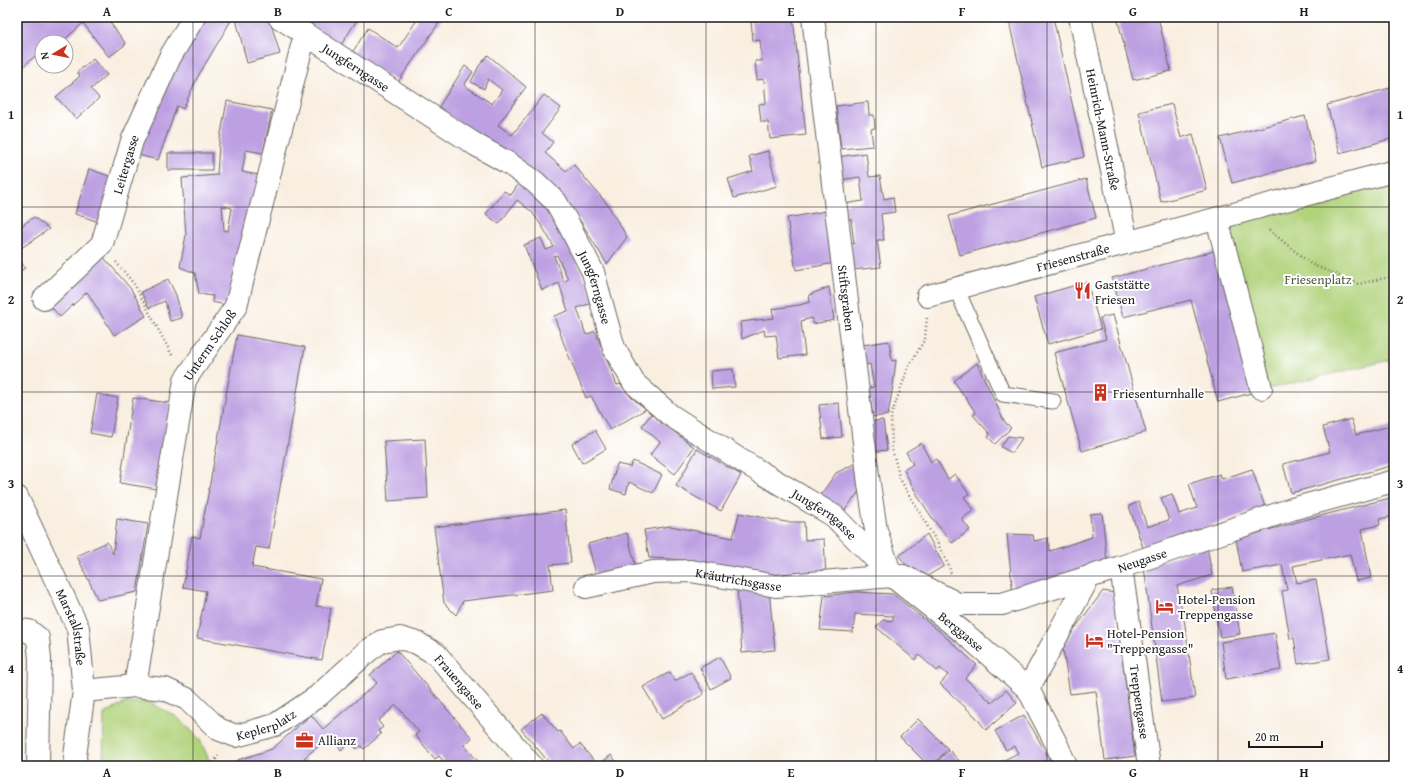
<svg xmlns="http://www.w3.org/2000/svg" width="1411" height="783" viewBox="0 0 1411 783" font-family="'Gentium Book Plus',serif">
	<style>
		.green { fill: #b1d37c; stroke: #66784c }
		.building { fill: #bda0e2; fill-rule: evenodd }
		.lines { fill: none; stroke-linecap: round; stroke-linejoin: round }
		.lane-casing { stroke: #696661; stroke-width: 17 }
		.street-casing { stroke: #696661; stroke-width: 24 }
		.path { stroke: #696661; stroke-width: 2.5; stroke-dasharray: 1 3; stroke-linecap: butt }
		.lane { stroke: #fff; stroke-width: 15 }
		.street { stroke: #fff; stroke-width: 22 }
		.grid { fill: none; stroke: #1c1c1c; stroke-width: 1; stroke-opacity: 0.55 }
		.labels { text-anchor: middle; dominant-baseline: central; stroke-width: 4; stroke-linejoin: round; paint-order: stroke }
		.street-label { font-size: 13px; fill: #1c1c1c; stroke: #fff }
		.park-label { font-size: 13px; fill: #505c3e; stroke: #fff }
		.poi-label { font-size: 13px; fill: #1c1c1c; stroke: #fff; text-anchor: start }
		.neatline { fill: none; stroke: #1c1c1c; stroke-width: 1.5 }
		.grid-label { font-size: 13px; text-anchor: middle; font-weight: bold; fill: #1c1c1c }
	</style>
	<rect width="100%" height="100%" fill="#fff"/>
	<filter id="ink" filterUnits="userSpaceOnUse"><feTurbulence type="fractalNoise" baseFrequency=".025" numOctaves="2"/><feDisplacementMap in="SourceGraphic" scale="8" xChannelSelector="R" yChannelSelector="G"/><feConvolveMatrix kernelMatrix="1 2 1 2 8 2 1 2 1" color-interpolation-filters="sRGB"/></filter>
	<filter id="wash" filterUnits="userSpaceOnUse"><feTurbulence type="fractalNoise" baseFrequency=".012" numOctaves="4" result="noise"/><feDisplacementMap in="SourceGraphic" scale="16" xChannelSelector="R" yChannelSelector="G"/><feGaussianBlur stdDeviation="0.9" result="paint"/><feColorMatrix in="noise" values="0 0 0 0 0 0 0 0 0 0 0 0 0 0 0 0 0 1.4 0 .05"/><feComposite in="paint" operator="in"/></filter>
	<g filter="url(#wash)">
		<rect width="100%" height="100%" fill="#f9efe1"/>
		<g class="green">
			<polygon points="1394,182 1394,359 1268,389 1223,221"/>
			<polygon points="149,702 177,717 199,738 211,764 211,766 103,766 104,714 125,703"/>
		</g>
		<g id="blocks">
			<g class="building">
				<polygon points="17,17 106,17 126,44 109,57 83,23 62,42 55,42 53,40 50,42 42,42 42,50 17,72"/>
				<polygon points="202,17 233,17 197,78 183,109 177,106 158,160 138,155 158,98"/>
				<polygon points="242,17 269,17 280,54 247,63 236,19"/>
				<polygon points="318,17 359,17 341,45 312,26"/>
				<polygon points="419,17 443,17 398,82 352,53 368,28 398,48"/>
				<polygon points="757,17 793,17 806,135 770,139 768,122 761,122 759,104 766,103 764,79 757,80 755,61 762,61 760,40 753,41 751,21 757,21"/>
				<polygon points="1008,17 1053,17 1084,157 1042,167"/>
				<polygon points="1117,17 1158,17 1171,71 1133,80"/>
				<polygon points="488,55 526,87 498,125 512,135 544,95 561,108 542,133 553,142 545,153 566,171 574,165 607,204 627,237 607,264 581,222 550,185 438,108 465,66 473,72 464,85 492,104 502,90 488,79 484,89 471,82 479,66"/>
				<polygon points="93,59 107,75 91,89 99,98 76,119 56,97 80,76 77,72"/>
				<polygon points="1394,87 1394,138 1340,153 1327,105"/>
				<path d="M227,101L272,110L263,153L246,150L242,172L259,175L226,305L212,302L213,296L199,294L195,273L180,267L186,235L182,178L217,175L219,144ZM222,206L232,208L228,231L224,230Z"/>
				<polygon points="868,102 869,115 874,115 875,128 871,129 873,146 841,149 836,106"/>
				<polygon points="1172,104 1181,138 1193,134 1207,190 1161,202 1139,112"/>
				<polygon points="1305,116 1316,161 1232,183 1220,138"/>
				<polygon points="768,151 777,186 734,198 728,179 753,171 749,156"/>
				<rect x="168" y="153" width="44" height="17"/>
				<polygon points="866,153 869,177 880,176 884,199 893,197 895,212 881,214 884,240 877,240 881,267 852,270 848,244 854,244 851,219 846,220 844,204 863,201 860,177 840,180 837,157"/>
				<polygon points="89,169 112,177 99,222 75,214"/>
				<polygon points="1086,179 1096,218 960,255 949,216"/>
				<path d="M519,183L546,202L560,223L595,302L577,308L586,335L595,331L617,385L620,384L632,398L646,409L610,430L591,396L586,398L564,344L554,316L568,311L559,283L542,290L524,245L541,238L546,250L554,247L545,231L532,212L517,200L499,224L486,214L504,191L511,195ZM557,255L568,279L564,282L554,256Z"/>
				<polygon points="826,211 835,263 796,270 787,218"/>
				<polygon points="34,217 49,229 17,251 17,229"/>
				<polygon points="1218,250 1255,392 1218,402 1191,300 1123,317 1112,278"/>
				<polygon points="100,253 131,289 146,316 114,335 87,292 60,317 47,302"/>
				<polygon points="17,257 25,268 17,273"/>
				<polygon points="168,279 176,295 182,318 170,321 165,301 149,308 141,292"/>
				<polygon points="1087,282 1101,329 1048,344 1034,297"/>
				<polygon points="829,287 834,320 813,324 812,318 801,321 805,355 779,358 776,335 765,336 764,330 742,339 740,322 774,318 772,309 799,305 810,302 809,295"/>
				<polygon points="1113,315 1146,432 1082,451 1054,353 1106,339 1100,318"/>
				<polygon points="237,335 305,347 269,549 256,547 252,567 321,579 316,606 331,608 322,660 197,638 206,591 183,587 192,536 200,538"/>
				<polygon points="889,341 892,361 896,360 893,385 888,415 873,417 869,388 874,387 870,364 865,365 862,345"/>
				<polygon points="977,363 1004,421 1011,428 995,444 988,437 990,434 973,415 976,413 954,381"/>
				<polygon points="733,369 735,387 712,389 711,371"/>
				<polygon points="97,394 118,398 111,437 90,433"/>
				<polygon points="133,398 170,403 157,489 120,483"/>
				<polygon points="839,403 842,437 823,439 819,405"/>
				<polygon points="651,414 694,447 675,474 650,455 660,442 642,426"/>
				<polygon points="1351,419 1356,435 1394,425 1394,465 1291,493 1283,464 1330,452 1323,427"/>
				<polygon points="883,420 887,450 871,452 867,422"/>
				<polygon points="595,430 606,449 582,463 572,444"/>
				<polygon points="1008,436 1022,438 1012,453 1001,447"/>
				<polygon points="425,439 428,498 388,501 384,441"/>
				<polygon points="921,443 931,462 936,459 948,479 955,474 969,494 964,497 974,510 962,519 970,530 952,543 933,519 919,498 904,470 913,464 906,452"/>
				<polygon points="697,449 741,475 721,511 676,486"/>
				<polygon points="633,461 662,475 653,493 629,482 626,494 610,489 617,464 630,467"/>
				<polygon points="856,463 860,490 840,517 817,500 836,473"/>
				<polygon points="1252,469 1265,507 1143,548 1129,506 1139,502 1147,527 1169,520 1161,498 1172,494 1179,514 1197,508 1189,484 1220,474 1222,479"/>
				<polygon points="1394,497 1394,516 1379,519 1380,525 1362,529 1371,578 1356,581 1350,554 1293,566 1297,583 1316,580 1330,659 1298,664 1294,638 1290,639 1282,591 1287,590 1282,565 1242,572 1236,539 1308,519"/>
				<polygon points="565,510 571,563 550,565 553,590 463,601 456,615 444,603 434,527"/>
				<polygon points="739,513 786,522 804,522 805,540 824,539 826,577 775,578 692,560 649,558 644,530 670,526 733,538"/>
				<polygon points="1102,513 1107,561 1013,595 1007,534 1033,535 1034,541 1048,538 1050,551 1092,537 1090,514"/>
				<polygon points="117,519 148,524 137,592 98,600 77,556 107,542 113,554"/>
				<polygon points="627,533 636,567 597,578 588,544"/>
				<polygon points="927,534 944,566 919,581 899,556"/>
				<polygon points="1207,546 1212,575 1177,586 1185,625 1195,698 1162,702 1144,567"/>
				<polygon points="1232,587 1240,634 1220,637 1212,590"/>
				<polygon points="737,588 769,591 775,650 742,653"/>
				<polygon points="1103,591 1114,593 1135,756 1105,760 1096,691 1070,694 1063,649 1073,631"/>
				<polygon points="856,592 893,594 939,631 977,665 965,678 992,703 1006,690 1017,703 986,730 976,717 940,684 948,675 940,668 937,671 919,655 915,660 876,627 883,620 893,621 893,616 855,614 853,632 820,630 824,596"/>
				<polygon points="1275,633 1281,670 1226,679 1221,642"/>
				<polygon points="397,651 472,738 464,745 482,766 439,766 444,762 439,756 435,759 415,735 419,732 396,705 378,721 383,727 378,731 381,734 364,749 361,746 357,749 351,742 341,750 330,736 304,758 311,766 240,766 238,760 272,749 311,715 323,729 377,683 370,675"/>
				<polygon points="720,657 731,678 711,689 700,668"/>
				<polygon points="670,672 675,681 691,672 704,694 662,719 643,687"/>
				<polygon points="542,713 558,732 560,731 574,749 580,744 598,766 611,755 620,766 552,766 521,729"/>
				<polygon points="1024,715 1035,733 1053,766 1024,766 1024,765 1021,766 1005,766 1002,761 1018,753 1014,746 1006,750 995,731"/>
				<polygon points="918,719 948,749 931,766 929,766 900,737"/>
				<polygon points="949,750 964,766 937,766 935,764"/>
			</g>
		</g>
	</g>
	<g filter="url(#ink)">
		<use href="#blocks" fill-opacity="0" stroke="#696661" stroke-width="1"/>
		<g class="lines">
			<defs>
				<polyline id="lane" points="956,288 1003,394 1053,401"/>
				<g id="street">
					<path id="s1" d="M279,17L476,145L508,163L535,182L556,202L570,227L593,272L614,348L634,383L670,415L742,461L834,516L892,576L964,633L1028,689L1056,743L1066,766"/>
					<path id="s2" d="M813,17L869,484L876,530L889,569"/>
					<path id="s3" d="M1080,17L1127,243"/>
					<polyline points="1217,219 1261,388"/>
					<path id="s4" d="M928,296L1394,171"/>
					<path id="s5" d="M44,299L102,244L132,141L170,57L194,17"/>
					<path id="s6" d="M17,497L78,628L84,691L75,756L76,766"/>
					<path id="s7" d="M1121,567L1149,766"/>
					<path id="s8" d="M586,587L653,572L691,571L776,586L892,576H903L958,604H1002L1121,567L1292,509L1394,481"/>
					<polyline points="17,630 29,631 38,638 40,659 38,766"/>
					<path id="s9" d="M135,686L185,380L236,306L305,34"/>
					<polyline points="1028,689 1089,577"/>
					<path id="s10" d="M84,691L135,686L165,689L187,699L218,729L236,736L275,725L318,696L368,651L382,641L400,638L417,643L436,654L532,766"/>
				</g>
			</defs>
			<use href="#lane" class="lane-casing"/>
			<use href="#street" class="street-casing"/>
			<g class="path">
				<polyline points="1269,230 1311,264 1358,284 1394,276"/>
				<polyline points="116,262 134,284 173,357"/>
				<polyline points="927,318 925,339 908,368 891,416 892,449 900,479 938,544 949,566 951,574"/>
				<polyline points="211,766 220,754"/>
			</g>
			<use href="#lane" class="lane"/>
			<use href="#street" class="street"/>
		</g>
	</g>
	<path class="grid" d="M193,17V766M364,17V766M535,17V766M706,17V766M876,17V766M1047,17V766M1218,17V766M17,207H1394M17,392H1394M17,576H1394"/>
	<defs>
		<symbol id="restaurant-bare" viewBox="-9 -9 18 18"><path d="M-5-6h1v4h1v-4h1v4h1v-4h1v5L-1.5 .5V6h-2V.5L-5-1ZM5-6V6H3V1.5H1.5Q1.5-4 5-6Z" fill="#c8321e" stroke="#fff" stroke-width="2.5" paint-order="stroke"/></symbol>
		<symbol id="building-bare" viewBox="-9 -9 18 18"><path d="M-4-6H4V6H1V3H-1V6H-4ZM-2.5-4.3h1.7v1.8h-1.7ZM.8-4.3h1.7v1.8H.8ZM-2.5-1h1.7V.8h-1.7ZM.8-1h1.7V.8H.8Z" fill="#c8321e" stroke="#fff" stroke-width="2.5" paint-order="stroke"/></symbol>
		<symbol id="hotel-bare" viewBox="-9 -9 18 18"><path d="M-6-4.5h1.5V1H6V5H4.5V3h-9V5H-6ZM-4 0a1.8 1.8 0 1 1 3.6 0ZM.5 0V-2.5h3Q6-2.5 6 0Z" fill="#c8321e" stroke="#fff" stroke-width="2.5" paint-order="stroke"/></symbol>
		<symbol id="office-bare" viewBox="-9 -9 18 18"><path d="M-6-3h4V-5.5h4V-3h4V5H-6ZM-1-4.5V-3h2v-1.5ZM-6 0V1H6V0Z" fill="#c8321e" stroke="#fff" stroke-width="2.5" paint-order="stroke"/></symbol>
	</defs>
	<g fill-rule="evenodd">
		<use href="#restaurant-bare" x="1070" y="278" width="25" height="25"/>
		<use href="#building-bare" x="1088" y="380" width="25" height="25"/>
		<use href="#hotel-bare" x="1152" y="594" width="25" height="25"/>
		<use href="#hotel-bare" x="1082" y="628" width="25" height="25"/>
		<use href="#office-bare" x="292" y="728" width="25" height="25"/>
	</g>
	<g class="labels">
		<g class="street-label">
			<text stroke="none"><textPath href="#s1" startOffset="92">Jungferngasse</textPath></text>
			<text stroke="none"><textPath href="#s3" startOffset="115">Heinrich-Mann-Straße</textPath></text>
			<text stroke="none"><textPath href="#s5" startOffset="163">Leitergasse</textPath></text>
			<text stroke="none"><textPath href="#s4" startOffset="150">Friesenstraße</textPath></text>
			<text stroke="none"><textPath href="#s1" startOffset="428">Jungferngasse</textPath></text>
			<text stroke="none"><textPath href="#s2" startOffset="283">Stiftsgraben</textPath></text>
			<text stroke="none"><textPath href="#s9" startOffset="353">Unterm Schloß</textPath></text>
			<text stroke="none"><textPath href="#s1" startOffset="764">Jungferngasse</textPath></text>
			<text stroke="none"><textPath href="#s8" startOffset="573">Neugasse</textPath></text>
			<text stroke="none"><textPath href="#s8" startOffset="155">Kräutrichsgasse</textPath></text>
			<text stroke="none"><textPath href="#s6" startOffset="142">Marstallstraße</textPath></text>
			<text stroke="none"><textPath href="#s1" startOffset="945">Berggasse</textPath></text>
			<text stroke="none"><textPath href="#s10" startOffset="439">Frauengasse</textPath></text>
			<text stroke="none"><textPath href="#s7" startOffset="136">Treppengasse</textPath></text>
			<text stroke="none"><textPath href="#s10" startOffset="200">Keplerplatz</textPath></text>
		</g>
		<g class="park-label">
			<text x="1318" y="279">Friesenplatz</text>
		</g>
		<g class="poi-label">
			<text x="1095" y="284">Gaststätte<tspan x="1095" dy="15">Friesen</tspan></text>
			<text x="1113" y="393">Friesenturnhalle</text>
			<text x="1178" y="599">Hotel-Pension<tspan x="1178" dy="15">Treppengasse</tspan></text>
			<text x="1107" y="633">Hotel-Pension<tspan x="1107" dy="15">"Treppengasse"</tspan></text>
			<text x="318" y="740">Allianz</text>
		</g>
	</g>
	<rect width="1411" height="783" fill="none" stroke="#fff" stroke-width="44"/>
	<g transform="translate(54 54) rotate(260)"><circle r="19" fill="#ffffff" stroke="#a4a4a4"/>
	<path d="M0-3L7 15L0 10L-7 15Z" fill="#c8321e"/>
	<text y="-6" font-size="11" font-weight="bold" text-anchor="middle" fill="#1c1c1c">N</text>
	</g>
	<path d="M1249 741v6h73v-6" fill="none" stroke="#1c1c1c" stroke-width="2"/>
	<text x="1255" y="741" font-size="12" fill="#1c1c1c" stroke="#ffffff" stroke-width="3" paint-order="stroke">20 m</text>
	<rect x="22" y="22" width="1367" height="739" class="neatline"/>
	<g class="grid-label">
		<text x="107" y="16">A</text>
		<text x="278" y="16">B</text>
		<text x="449" y="16">C</text>
		<text x="620" y="16">D</text>
		<text x="791" y="16">E</text>
		<text x="962" y="16">F</text>
		<text x="1133" y="16">G</text>
		<text x="1304" y="16">H</text>
		<text x="11" y="119">1</text>
		<text x="1400" y="119">1</text>
		<text x="11" y="304">2</text>
		<text x="1400" y="304">2</text>
		<text x="11" y="488">3</text>
		<text x="1400" y="488">3</text>
		<text x="11" y="673">4</text>
		<text x="1400" y="673">4</text>
		<text x="107" y="777">A</text>
		<text x="278" y="777">B</text>
		<text x="449" y="777">C</text>
		<text x="620" y="777">D</text>
		<text x="791" y="777">E</text>
		<text x="962" y="777">F</text>
		<text x="1133" y="777">G</text>
		<text x="1304" y="777">H</text>
	</g>
</svg>
